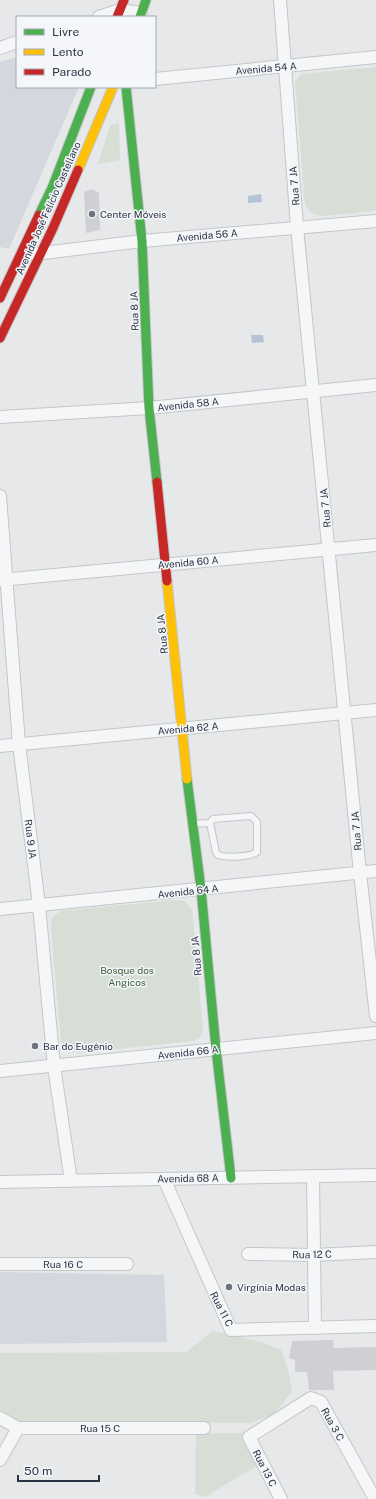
<svg xmlns="http://www.w3.org/2000/svg" width="376" height="1499" viewBox="0 0 376 1499" font-family="'Public Sans',sans-serif">
	<style>
		.built { fill: #d4d7dd }
		.green { fill: #d6ded6 }
		.water { fill: #b4c4d5 }
		.building { fill: #ced0d3 }
		.lines { fill: none; stroke-linecap: round; stroke-linejoin: round }
		.lane-casing { stroke: #c4c6c8; stroke-width: 8 }
		.street-casing { stroke: #c4c6c8; stroke-width: 14 }
		.fast-casing { stroke: #c4c6c8; stroke-width: 11 }
		.slow-casing { stroke: #c4c6c8; stroke-width: 11 }
		.jam-casing { stroke: #c4c6c8; stroke-width: 11 }
		.lane { stroke: #f5f6f7; stroke-width: 6 }
		.street { stroke: #f5f6f7; stroke-width: 12 }
		.fast { stroke: #4caf50; stroke-width: 9 }
		.slow { stroke: #ffc107; stroke-width: 9 }
		.jam { stroke: #c62828; stroke-width: 9 }
		.poi-dot { fill: #6c737f; stroke: #f4f6f9; stroke-width: 1.5 }
		.labels { text-anchor: middle; dominant-baseline: central; stroke-width: 3; stroke-linejoin: round; paint-order: stroke }
		.street-label { font-size: 10px; fill: #2b3445; stroke: #f4f6f9 }
		.poi-label { font-size: 10px; fill: #2b3445; stroke: #f4f6f9; text-anchor: start }
		.park-label { font-size: 10px; fill: #3f6138; stroke: #f4f6f9 }
	</style>
	<rect width="100%" height="100%" fill="#e6e8ea"/>
	<g class="built">
		<polygon points="17,57 17,87 79,87 9,249 0,247 0,62"/>
		<polygon points="0,1272 164,1275 167,1342 0,1344"/>
	</g>
	<g class="green">
		<polygon points="376,67 376,211 322,216 313,214 305,205 295,82 301,74"/>
		<polygon points="119,123 120,160 98,164 110,125"/>
		<polygon points="174,900 184,901 192,909 203,1030 201,1036 194,1041 78,1053 69,1049 61,1042 51,929 52,918 60,911"/>
		<polygon points="213,1331 264,1343 281,1350 288,1369 292,1392 274,1414 251,1423 21,1423 0,1410 0,1353 187,1352"/>
		<polygon points="196,1433 242,1433 258,1465 205,1497 195,1494"/>
	</g>
	<g class="water">
		<polygon points="261,194 262,202 248,203 248,196"/>
		<polygon points="251,335 263,335 264,342 252,343"/>
	</g>
	<g class="building">
		<polygon points="92,189 99,193 100,230 86,233 84,192"/>
		<polygon points="333,1340 334,1348 376,1347 376,1370 333,1371 334,1390 309,1390 307,1372 295,1372 295,1360 289,1358 292,1341"/>
	</g>
	<g class="lines">
		<defs>
			<path id="lane" d="M193,824L210,823L213,819L251,816L257,822V852C249,857 228,858 218,855L216,852L210,823"/>
			<g id="street">
				<polyline points="280,0 297,227 360,873 376,1016"/>
				<polyline points="99,17 120,10 141,13"/>
				<polyline points="0,48 17,42"/>
				<polyline points="155,79 376,57"/>
				<polyline points="35,254 142,241 376,221"/>
				<polyline points="0,417 149,408 376,385"/>
				<polyline points="0,496 19,744 39,905 54,1066 71,1181"/>
				<polyline points="0,580 376,545"/>
				<polyline points="0,746 376,710"/>
				<polyline points="0,909 376,871"/>
				<polyline points="0,1071 376,1033"/>
				<polyline points="313,1176 315,1328"/>
				<polyline points="164,1179 231,1330 376,1326"/>
				<polyline points="0,1182 376,1175"/>
				<polyline points="248,1254 314,1255 376,1252"/>
				<polyline points="0,1264 127,1264"/>
				<polyline points="0,1418 18,1428 204,1428"/>
				<polyline points="0,1460 18,1428"/>
				<polyline points="281,1499 249,1437 311,1398 321,1402 375,1499"/>
			</g>
			<g id="fast">
				<polyline points="140,17 146,0"/>
				<polyline points="126,87 142,241 149,408 157,482"/>
				<polyline points="39,215 52,188 91,87"/>
				<polyline points="187,779 201,889 216,1049 231,1178"/>
			</g>
			<g id="slow">
				<polyline points="78,170 113,87"/>
				<polyline points="167,581 187,779"/>
			</g>
			<g id="jam">
				<polyline points="117,17 124,0"/>
				<polyline points="0,298 39,215"/>
				<polyline points="0,338 53,228 78,170"/>
				<polyline points="157,482 167,581"/>
			</g>
		</defs>
		<use href="#lane" class="lane-casing"/>
		<use href="#street" class="street-casing"/>
		<use href="#fast" class="fast-casing"/>
		<use href="#slow" class="slow-casing"/>
		<use href="#jam" class="jam-casing"/>
		<use href="#lane" class="lane"/>
		<use href="#street" class="street"/>
		<use href="#fast" class="fast"/>
		<use href="#slow" class="slow"/>
		<use href="#jam" class="jam"/>
	</g>
	<g class="poi-dot">
		<circle cx="92" cy="214" r="4"/>
		<circle cx="35" cy="1046" r="4"/>
		<circle cx="229" cy="1287" r="4"/>
	</g>
	<g class="labels">
		<g class="street-label">
			<text transform="translate(266 68) rotate(-5)">Avenida 54 A</text>
			<text transform="translate(294 186) rotate(-95)">Rua 7 JA</text>
			<text transform="translate(48 208) rotate(-66)">Avenida José Felício Castellano</text>
			<text transform="translate(207 235) rotate(-5)">Avenida 56 A</text>
			<text transform="translate(134 311) rotate(-92)">Rua 8 JA</text>
			<text transform="translate(188 404) rotate(-6)">Avenida 58 A</text>
			<text transform="translate(325 508) rotate(-96)">Rua 7 JA</text>
			<text transform="translate(188 562) rotate(-5)">Avenida 60 A</text>
			<text transform="translate(162 634) rotate(-96)">Rua 8 JA</text>
			<text transform="translate(188 728) rotate(-5)">Avenida 62 A</text>
			<text transform="translate(356 831) rotate(-95)">Rua 7 JA</text>
			<text transform="translate(31 839) rotate(83)">Rua 9 JA</text>
			<text transform="translate(188 891) rotate(-6)">Avenida 64 A</text>
			<text transform="translate(196 956) rotate(-95)">Rua 8 JA</text>
			<text transform="translate(188 1052) rotate(-6)">Avenida 66 A</text>
			<text transform="translate(188 1178) rotate(-1)">Avenida 68 A</text>
			<text transform="translate(312 1254) rotate(-1)">Rua 12 C</text>
			<text x="63" y="1264">Rua 16 C</text>
			<text transform="translate(222 1309) rotate(63)">Rua 11 C</text>
			<text transform="translate(333 1424) rotate(61)">Rua 3 C</text>
			<text x="100" y="1428">Rua 15 C</text>
			<text transform="translate(265 1468) rotate(63)">Rua 13 C</text>
		</g>
		<g class="poi-label">
			<text x="100" y="214">Center Móveis</text>
			<text x="43" y="1046">Bar do Eugênio</text>
			<text x="237" y="1287">Virgínia Modas</text>
		</g>
		<g class="park-label">
			<text x="127" y="970">Bosque dos<tspan x="127" dy="12">Angicos</tspan></text>
		</g>
	</g>
	<rect x="16" y="16" width="140" height="72" fill="#f4f6f9" stroke="#a4a8b1"/>
	<rect x="24" y="29" width="20" height="6" fill="#4caf50" stroke="#a4a8b1"/>
	<text x="52" y="36" font-size="12" fill="#2b3445">Livre</text>
	<rect x="24" y="49" width="20" height="6" fill="#ffc107" stroke="#a4a8b1"/>
	<text x="52" y="56" font-size="12" fill="#2b3445">Lento</text>
	<rect x="24" y="69" width="20" height="6" fill="#c62828" stroke="#a4a8b1"/>
	<text x="52" y="76" font-size="12" fill="#2b3445">Parado</text>
	<path d="M18 1475v6h81v-6" fill="none" stroke="#2b3445" stroke-width="2"/>
	<text x="24" y="1475" font-size="12" fill="#2b3445" stroke="#f4f6f9" stroke-width="3" paint-order="stroke">50 m</text>
</svg>
